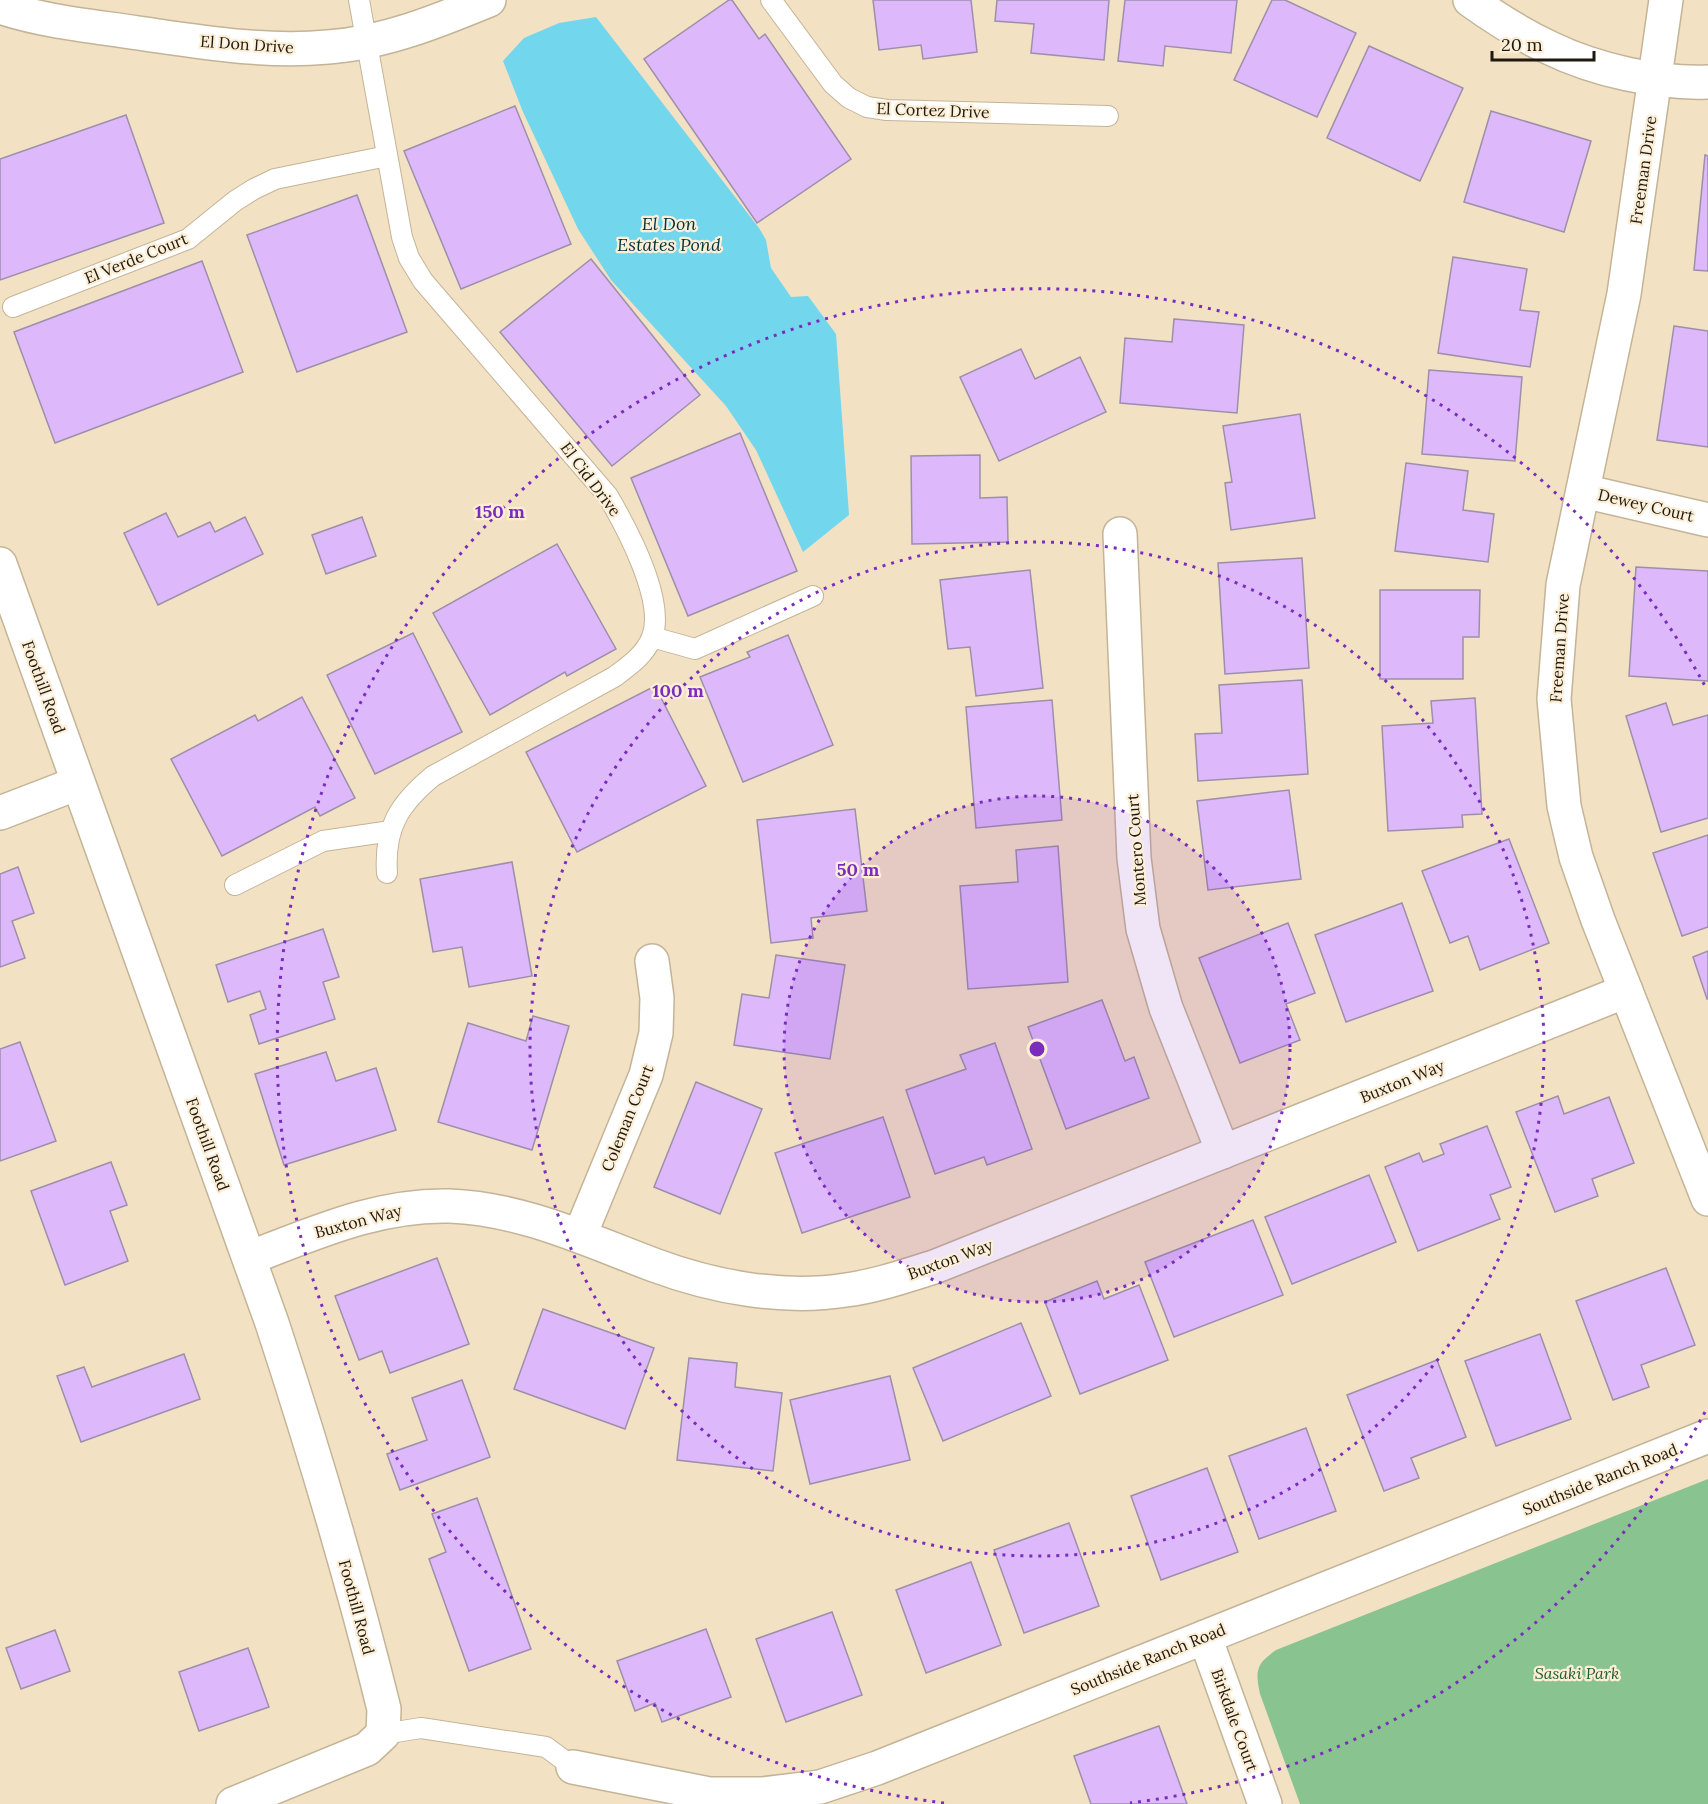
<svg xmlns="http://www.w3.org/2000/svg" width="1708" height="1804" viewBox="0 0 1708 1804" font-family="Lora,serif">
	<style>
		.green { fill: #89c390 }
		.water { fill: #72d6ed }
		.building { fill: #ddb9fc; stroke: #9d8faa; stroke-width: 1.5 }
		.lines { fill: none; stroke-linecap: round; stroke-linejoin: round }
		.lane-casing { stroke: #c4b497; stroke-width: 22 }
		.street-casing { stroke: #c4b497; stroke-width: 36 }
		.lane { stroke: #fff; stroke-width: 20 }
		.street { stroke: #fff; stroke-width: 33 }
		.ring { fill: none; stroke: #7b2cbf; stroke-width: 3; stroke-dasharray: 3 6 }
		.labels { text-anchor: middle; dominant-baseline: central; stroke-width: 4.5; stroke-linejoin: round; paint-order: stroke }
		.street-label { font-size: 16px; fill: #1f190e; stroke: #fdefd7 }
		.park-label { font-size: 16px; font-style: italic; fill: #1e5e2c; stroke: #fdefd7 }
		.water-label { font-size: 18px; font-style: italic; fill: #01333d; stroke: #fdefd7 }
		.centre { fill: #7b2cbf; stroke: #fdefd7; stroke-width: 3 }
		.ring-label { font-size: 18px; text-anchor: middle; font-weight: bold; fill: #7b2cbf; stroke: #fdefd7; stroke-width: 4.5; stroke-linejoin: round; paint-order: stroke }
	</style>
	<rect width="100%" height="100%" fill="#f3e1c4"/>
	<path class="green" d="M1708,1479V1804H1300L1260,1694C1255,1670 1256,1664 1276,1650Z"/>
	<polygon class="water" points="596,17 759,228 766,240 771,268 791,297 808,296 836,334 849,515 803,552 756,450 726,406 611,280 578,229 523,112 503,61 524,38 559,23"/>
	<g class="building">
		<polygon points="729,0 732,0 759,39 765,34 851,159 757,223 644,59"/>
		<polygon points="873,0 971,0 977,52 923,59 921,45 879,50"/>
		<polygon points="997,0 1109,0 1104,60 1031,53 1034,24 995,21"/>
		<polygon points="1125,0 1237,0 1231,53 1165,46 1163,66 1118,61"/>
		<polygon points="1272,0 1285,0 1356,33 1317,117 1234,80"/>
		<polygon points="1369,46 1463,88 1420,181 1327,138"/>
		<polygon points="515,106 571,244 461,289 404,151"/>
		<polygon points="1491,111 1591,141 1564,232 1464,202"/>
		<polygon points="126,115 164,223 0,280 0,159"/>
		<polygon points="1705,155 1708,156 1708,271 1694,270"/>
		<polygon points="357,195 407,332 297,372 247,235"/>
		<polygon points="1453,257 1527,269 1520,310 1539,312 1530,367 1438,353"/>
		<polygon points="591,259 700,395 612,466 500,332"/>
		<polygon points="202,261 243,372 55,443 14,332"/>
		<polygon points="1174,319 1244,325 1237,413 1120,403 1125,338 1172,342"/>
		<polygon points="1674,326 1708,331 1708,447 1657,440"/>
		<polygon points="1021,349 1035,379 1080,357 1106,412 999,461 960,377"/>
		<polygon points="1429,370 1522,377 1515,461 1422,454"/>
		<polygon points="1300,414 1315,518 1231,530 1225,483 1232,482 1223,426"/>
		<polygon points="740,433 797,571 688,616 631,478"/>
		<polygon points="980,455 980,498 1007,497 1008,542 912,544 911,456"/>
		<polygon points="1406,463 1468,471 1463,510 1494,514 1488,562 1395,551"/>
		<polygon points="166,513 178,537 210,522 215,532 245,517 263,554 158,605 124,533"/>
		<polygon points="362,517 376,556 326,574 312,535"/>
		<polygon points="557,544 616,649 567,676 565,672 490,715 433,613"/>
		<polygon points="1302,558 1309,668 1225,674 1218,563"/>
		<polygon points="1636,567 1708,571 1708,681 1629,676"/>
		<polygon points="1030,570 1043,688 976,696 970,647 948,649 940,580"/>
		<polygon points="1380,590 1480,590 1479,637 1463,637 1463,679 1380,679"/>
		<polygon points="413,633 462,732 375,774 327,675"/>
		<polygon points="788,635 833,745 743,782 700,677 750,657 747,652"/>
		<polygon points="1302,680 1308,774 1198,781 1195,734 1222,733 1219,685"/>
		<polygon points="655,686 706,786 577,852 526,752"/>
		<polygon points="302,697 355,798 320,816 315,807 222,856 171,759 255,715 258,721"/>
		<polygon points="1475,698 1482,814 1462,815 1463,827 1388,831 1382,726 1433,723 1431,701"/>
		<polygon points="1052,700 1062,820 976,828 966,707"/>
		<polygon points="1666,703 1673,725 1708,715 1708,818 1661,832 1626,716"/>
		<polygon points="1289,790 1301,879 1208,890 1197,801"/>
		<polygon points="855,809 867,911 811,918 813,938 771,943 757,820"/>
		<polygon points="1708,835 1708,927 1682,936 1653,853"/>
		<polygon points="1509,839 1549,943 1480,970 1468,936 1450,943 1422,871"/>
		<polygon points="1058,846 1068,982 968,989 960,886 1018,882 1016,850"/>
		<polygon points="512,862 532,976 469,987 462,947 433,952 420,879"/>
		<polygon points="18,867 34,913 12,921 25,958 0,967 0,874"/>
		<polygon points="1402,903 1433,991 1346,1022 1315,935"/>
		<polygon points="1288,923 1315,993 1286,1004 1300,1040 1240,1063 1199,958"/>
		<polygon points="323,929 339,977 323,982 335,1019 259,1044 250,1015 266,1009 260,991 228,1002 216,965"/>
		<polygon points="1708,951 1708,999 1707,999 1693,957"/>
		<polygon points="776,955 845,965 830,1059 734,1045 742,994 769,998"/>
		<polygon points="1102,1000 1125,1061 1134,1057 1149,1098 1066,1129 1028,1027"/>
		<polygon points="533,1016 569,1026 532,1150 438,1122 468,1023 526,1041"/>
		<polygon points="20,1042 56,1141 0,1161 0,1049"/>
		<polygon points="995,1043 1032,1149 987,1165 984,1157 935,1174 906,1090 966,1069 960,1055"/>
		<polygon points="326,1052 336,1081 376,1068 396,1130 284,1165 255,1074"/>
		<polygon points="696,1082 762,1109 720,1214 654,1187"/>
		<polygon points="1558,1096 1564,1114 1609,1097 1634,1163 1592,1179 1598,1196 1555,1212 1516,1112"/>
		<polygon points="883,1117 910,1197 802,1233 775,1153"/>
		<polygon points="1487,1126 1511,1187 1490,1195 1500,1219 1418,1251 1385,1167 1419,1153 1423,1162 1444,1154 1440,1144"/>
		<polygon points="111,1162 127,1205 110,1211 128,1261 65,1285 31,1191"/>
		<polygon points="1369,1175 1396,1242 1292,1284 1265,1217"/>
		<polygon points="1253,1220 1283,1295 1174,1337 1145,1262"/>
		<polygon points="437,1258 469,1344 390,1373 382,1351 359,1360 335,1296"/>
		<polygon points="1666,1268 1695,1345 1641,1365 1649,1387 1613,1400 1576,1301"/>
		<polygon points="1097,1281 1104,1299 1139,1285 1168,1360 1080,1394 1045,1302"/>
		<polygon points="543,1309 654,1348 625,1429 514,1389"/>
		<polygon points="1021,1323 1051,1396 943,1441 913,1368"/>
		<polygon points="1540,1334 1571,1419 1496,1446 1465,1361"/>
		<polygon points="184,1354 200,1399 81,1442 57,1376 84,1367 92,1387"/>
		<polygon points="689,1358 737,1363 735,1387 782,1393 773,1471 677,1460"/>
		<polygon points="1437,1360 1466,1437 1411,1458 1419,1478 1384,1491 1347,1395"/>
		<polygon points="890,1376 910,1460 810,1484 790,1400"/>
		<polygon points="462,1380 490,1457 400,1490 387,1454 427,1440 412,1398"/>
		<polygon points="1306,1428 1336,1511 1259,1539 1229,1456"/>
		<polygon points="1207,1468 1238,1552 1161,1580 1131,1496"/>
		<polygon points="477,1498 531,1649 469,1671 429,1559 446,1552 432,1514"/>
		<polygon points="1069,1523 1099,1606 1024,1633 994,1550"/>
		<polygon points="971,1562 1001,1645 926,1673 896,1590"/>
		<polygon points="832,1612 862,1695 786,1722 756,1639"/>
		<polygon points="706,1629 731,1697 662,1722 655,1703 635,1711 617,1661"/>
		<polygon points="55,1630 70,1671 21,1689 6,1648"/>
		<polygon points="248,1648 269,1707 199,1731 179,1672"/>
		<polygon points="1159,1726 1187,1804 1091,1804 1074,1756"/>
	</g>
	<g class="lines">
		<defs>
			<g id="lane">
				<path d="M359,0L402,237L409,258L423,281L608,496C626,527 666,601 652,637C645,655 629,666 614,677L433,776C399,804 384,828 387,873"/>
				<polyline points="771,0 833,84 849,98 867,107 887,110 1108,116"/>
				<polyline points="13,307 188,239 235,201 254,189 275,179 387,156"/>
				<polyline points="652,637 695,649 813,596"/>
				<polyline points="235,885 323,841 391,831"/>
				<polyline points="383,1734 421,1728 546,1747 573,1767"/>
			</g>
			<g id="street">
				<path d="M1470,0C1495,18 1522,35 1550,48C1595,70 1658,84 1708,82"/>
				<polyline points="1666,0 1624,294 1563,585 1554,699 1564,806 1576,857 1598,920 1708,1199"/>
				<path d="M0,7C45,22 92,26 138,33C201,42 265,53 328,47C384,43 438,21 489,0"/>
				<polyline points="1583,491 1708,520"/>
				<polyline points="1120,534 1134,858 1143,929 1166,1008 1223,1152"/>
				<path d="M0,564L272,1323C314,1451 352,1579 384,1709L383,1734L367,1749L233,1804"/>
				<polyline points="0,813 78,783"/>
				<polyline points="580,1235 646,1075 656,1033 657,998 652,961"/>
				<path d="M249,1258C315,1233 378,1204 450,1206C523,1209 587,1240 654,1265C713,1287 783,1300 846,1290C876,1286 905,1276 934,1267L1626,991"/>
				<polyline points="1205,1637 1265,1804"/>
				<polyline points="573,1767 709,1794 762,1794 820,1787 877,1768 1708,1436"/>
			</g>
		</defs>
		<use href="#lane" class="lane-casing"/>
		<use href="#street" class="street-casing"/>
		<use href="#lane" class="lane"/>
		<use href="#street" class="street"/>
	</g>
	<circle cx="1037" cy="1049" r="253" fill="#7b2cbf" fill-opacity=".12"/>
	<g class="ring">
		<circle cx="1037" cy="1049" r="253"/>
		<circle cx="1037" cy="1049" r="507"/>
		<path d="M1705 1412A760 760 0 0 1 1130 1803M944 1803A760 760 0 1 1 1705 686"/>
	</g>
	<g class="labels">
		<g class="street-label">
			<text transform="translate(247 44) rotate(4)">El Don Drive</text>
			<text transform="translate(933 110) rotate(2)">El Cortez Drive</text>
			<text transform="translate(1643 170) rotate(-82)">Freeman Drive</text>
			<text transform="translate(136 258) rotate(-22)">El Verde Court</text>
			<text transform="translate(591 479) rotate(53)">El Cid Drive</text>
			<text transform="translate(1646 505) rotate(13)">Dewey Court</text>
			<text transform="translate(1559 648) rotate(-86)">Freeman Drive</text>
			<text transform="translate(44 687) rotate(70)">Foothill Road</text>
			<text transform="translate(1136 850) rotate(-94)">Montero Court</text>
			<text transform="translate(1402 1081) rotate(-22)">Buxton Way</text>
			<text transform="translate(627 1118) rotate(-68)">Coleman Court</text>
			<text transform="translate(208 1144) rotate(70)">Foothill Road</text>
			<text transform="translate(358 1221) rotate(-15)">Buxton Way</text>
			<text transform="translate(950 1259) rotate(-20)">Buxton Way</text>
			<text transform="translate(1600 1479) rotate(-22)">Southside Ranch Road</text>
			<text transform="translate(357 1607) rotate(75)">Foothill Road</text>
			<text transform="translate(1148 1659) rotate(-22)">Southside Ranch Road</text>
			<text transform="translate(1235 1720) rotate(70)">Birkdale Court</text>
		</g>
		<g class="park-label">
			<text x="1577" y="1673">Sasaki Park</text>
		</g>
		<g class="water-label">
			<text x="669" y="223">El Don<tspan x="669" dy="21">Estates Pond</tspan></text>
		</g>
	</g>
	<circle cx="1037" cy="1049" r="9" class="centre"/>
	<g class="ring-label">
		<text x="500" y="518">150 m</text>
		<text x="678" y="697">100 m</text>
		<text x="858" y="876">50 m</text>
	</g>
	<path d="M1492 51v9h102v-9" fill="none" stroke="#1f190e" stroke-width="3"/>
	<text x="1501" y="51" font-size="18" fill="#1f190e" stroke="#fdefd7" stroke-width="4.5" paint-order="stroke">20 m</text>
</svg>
